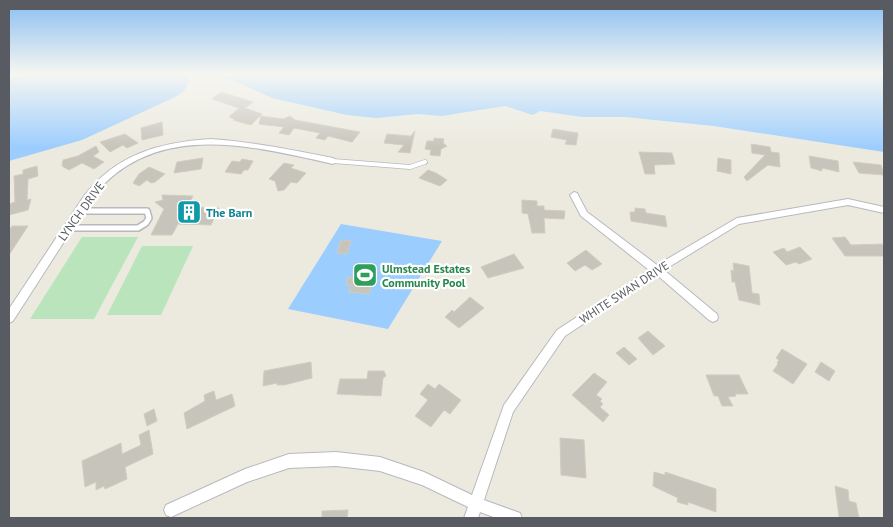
<svg xmlns="http://www.w3.org/2000/svg" width="893" height="527" viewBox="0 0 893 527" font-family="'PT Sans',sans-serif">
	<style>
		.green { fill: #bae5bc }
		.water { fill: #9ccdff }
		.building { fill: #c7c4bc; stroke: #d1ccbd }
		.lines { fill: none; stroke-linecap: round; stroke-linejoin: round }
		.lane-far1-casing { stroke: #b7b9bf; stroke-width: 5.5 }
		.lane-casing { stroke: #b7b9bf; stroke-width: 8 }
		.street-casing { stroke: #b7b9bf; stroke-width: 2 }
		.lane-far1 { stroke: #fff; stroke-width: 4 }
		.lane { stroke: #fff; stroke-width: 5 }
		.street { fill: #fff; fill-rule: evenodd }
		.labels { text-anchor: middle; dominant-baseline: central; stroke-width: 4.5; stroke-linejoin: round; paint-order: stroke }
		.street-label { font-size: 12px; fill: #585b61; stroke: #fff }
		.culture-label { font-size: 12px; font-weight: bold; fill: #0d838f; stroke: #fff; text-anchor: start }
		.leisure-label { font-size: 12px; font-weight: bold; fill: #27864d; stroke: #fff; text-anchor: start }
	</style>
	<rect width="100%" height="100%" fill="#eceadf"/>
	<g class="green">
		<polygon points="82,237 138,237 94,319 30,319"/>
		<polygon points="142,246 193,246 161,315 107,315"/>
	</g>
	<g class="water">
		<polygon points="23,74 187,74 189,82 184,91 175,97 82,140 9,161 9,80"/>
		<polygon points="219,74 884,74 884,152 714,126 625,117 582,117 540,111 533,115 505,106 442,116 418,114 377,118 347,115 272,98"/>
		<polygon points="341,224 442,241 388,329 288,309"/>
	</g>
	<g class="building">
		<polygon points="221,92 253,102 245,108 262,114 251,125 233,120 235,119 229,117 239,108 212,99"/>
		<polygon points="261,116 283,119 290,116 295,120 360,132 352,142 328,136 325,140 316,138 320,133 294,128 289,135 279,133 284,127 259,124"/>
		<polygon points="162,122 163,135 142,140 141,128"/>
		<polygon points="553,129 578,133 576,145 565,144 567,140 551,137"/>
		<polygon points="415,131 410,153 398,152 404,145 384,143 387,134 410,136 409,138"/>
		<polygon points="125,134 138,143 127,148 123,145 110,152 100,142"/>
		<polygon points="434,138 444,139 443,143 447,146 441,149 440,156 430,155 431,150 425,149 427,141 434,141"/>
		<polygon points="751,144 770,147 771,152 779,153 780,167 768,165 747,181 744,177 765,155 752,153"/>
		<polygon points="96,146 99,152 93,156 104,162 94,169 82,163 69,170 62,166 63,160 78,156"/>
		<polygon points="639,152 672,153 675,164 654,165 655,174 645,174"/>
		<polygon points="809,156 838,161 839,172 822,168 822,171 811,168"/>
		<polygon points="203,158 201,169 174,173 177,162"/>
		<polygon points="718,158 731,160 731,174 717,171"/>
		<polygon points="242,159 253,161 248,170 244,170 241,174 225,172 232,161 240,162"/>
		<polygon points="853,162 881,165 884,175 859,173"/>
		<polygon points="284,163 294,165 291,168 306,173 297,183 291,182 284,190 278,191 275,181 269,179"/>
		<polygon points="37,166 38,176 28,179 27,200 31,199 28,210 9,215 9,204 15,202 14,176 23,174 23,170"/>
		<polygon points="149,167 165,174 155,182 151,183 147,180 139,186 133,183 139,174"/>
		<polygon points="428,170 436,173 447,180 440,186 419,178"/>
		<polygon points="162,195 193,196 187,207 219,208 211,225 178,224 172,235 151,235 164,209 155,202 163,200"/>
		<polygon points="522,200 537,201 537,206 544,206 544,210 565,211 564,219 544,218 545,233 532,233 528,214 522,213"/>
		<polygon points="635,208 645,209 646,213 665,216 667,227 631,221 630,212 635,212"/>
		<polygon points="12,226 28,226 9,255 9,231"/>
		<polygon points="845,237 851,245 882,244 884,248 884,256 845,256 832,238"/>
		<polygon points="341,240 351,241 347,254 337,253"/>
		<polygon points="800,247 812,259 799,264 796,262 786,265 773,252 784,248 787,252"/>
		<polygon points="586,250 602,264 592,270 585,265 575,271 567,263"/>
		<polygon points="514,254 524,268 488,278 481,267"/>
		<polygon points="733,263 749,266 752,293 759,294 760,305 739,300 735,282 732,282 731,270 734,271"/>
		<polygon points="348,277 373,279 369,294 349,292 351,285 346,285"/>
		<polygon points="470,297 484,308 459,328 445,317 452,310 454,312"/>
		<polygon points="648,331 665,346 653,355 638,338"/>
		<polygon points="624,347 637,359 629,365 616,353"/>
		<polygon points="782,349 807,364 793,384 773,371 778,364 777,363 779,360 776,358"/>
		<polygon points="311,362 312,378 284,385 277,385 277,383 263,386 264,371"/>
		<polygon points="821,362 835,371 829,381 815,372"/>
		<polygon points="368,371 384,371 386,376 383,378 381,396 337,394 340,379 367,379"/>
		<polygon points="594,373 607,382 596,395 602,399 600,401 603,404 600,407 609,415 603,422 572,395"/>
		<polygon points="706,375 739,375 748,394 735,394 736,396 728,397 733,406 722,406 718,396 714,396"/>
		<polygon points="428,384 435,389 439,384 461,400 450,414 444,410 431,427 415,416 428,400 420,394"/>
		<polygon points="214,391 216,400 232,394 235,406 187,429 184,413 205,401 204,395"/>
		<polygon points="154,409 157,421 147,426 144,414"/>
		<polygon points="149,430 153,454 125,467 127,479 105,489 104,486 96,490 96,482 85,487 82,461 121,443 122,454 141,445 139,435"/>
		<polygon points="560,438 584,440 586,478 561,475"/>
		<polygon points="654,472 665,475 665,472 716,489 716,512 688,502 688,505 677,502 678,498 653,486"/>
		<polygon points="835,486 848,490 849,501 856,503 859,518 839,517"/>
		<polygon points="348,510 347,518 322,518 322,511"/>
	</g>
	<g class="lines">
		<defs>
			<polyline id="lane-far1" points="333,161 410,167 425,162"/>
			<polyline id="lane" points="68,228 138,228 146,223 149,218 147,211 80,211"/>
			<g id="street">
				<path d="M211,139C253,142 292,150 333,158L337,161L333,164C252,146 156,120 94,195L13,321L9,323V309L84,196C116,154 161,142 211,139Z"/>
				<polygon points="574,192 577,193 587,212 657,265 737,218 848,199 884,207 884,213 848,205 739,224 664,270 717,314 718,317 717,320 713,322 709,320 657,275 565,336 513,412 484,500 520,513 522,518 496,518 480,512 478,518 464,518 468,507 422,485 380,471 336,466 289,468 247,482 171,517 166,515 164,510 166,505 245,469 289,454 336,452 380,457 424,472 472,495 504,405 557,330 649,270 581,216 570,195"/>
			</g>
		</defs>
		<use href="#lane-far1" class="lane-far1-casing"/>
		<use href="#lane" class="lane-casing"/>
		<use href="#street" class="street-casing"/>
		<use href="#lane-far1" class="lane-far1"/>
		<use href="#lane" class="lane"/>
		<use href="#street" class="street"/>
	</g>
	<linearGradient id="sky" x2="0" y2="1"><stop stop-color="#89bef1"/><stop offset="0.5" stop-color="#f6f6f1"/><stop offset="1" stop-color="#f6f6f1" stop-opacity="0"/></linearGradient>
	<rect width="893" height="148" fill="url(#sky)"/>
	<defs>
		<symbol id="building-square" viewBox="-11 -11 22 22"><rect x="-9" y="-9" width="18" height="18" rx="4" fill="#0f9aa8" stroke="#fff"/><path d="M-4-6H4V6H1V3H-1V6H-4ZM-2.5-4.3h1.7v1.8h-1.7ZM.8-4.3h1.7v1.8H.8ZM-2.5-1h1.7V.8h-1.7ZM.8-1h1.7V.8H.8Z" fill="#fff"/></symbol>
		<symbol id="stadium-square" viewBox="-11 -11 22 22"><rect x="-9" y="-9" width="18" height="18" rx="4" fill="#2e9e5b" stroke="#fff"/><path d="M0-5a6.5 5 0 1 0 0 10a6.5 5 0 1 0 0-10ZM-3.5-1.8h7v3.6h-7Z" fill="#fff"/></symbol>
	</defs>
	<g fill-rule="evenodd">
		<use href="#building-square" x="175" y="198" width="28" height="28"/>
		<use href="#stadium-square" x="351" y="261" width="28" height="28"/>
	</g>
	<g class="labels">
		<g class="street-label">
			<text transform="translate(81 211) rotate(-54)">LYNCH DRIVE</text>
			<text transform="translate(624 292) rotate(-33)">WHITE SWAN DRIVE</text>
		</g>
		<g class="culture-label">
			<text x="206" y="212">The Barn</text>
		</g>
		<g class="leisure-label">
			<text x="382" y="268">Ulmstead Estates<tspan x="382" dy="14">Community Pool</tspan></text>
		</g>
	</g>
	<rect width="893" height="527" fill="none" stroke="#585b61" stroke-width="20"/>
</svg>
